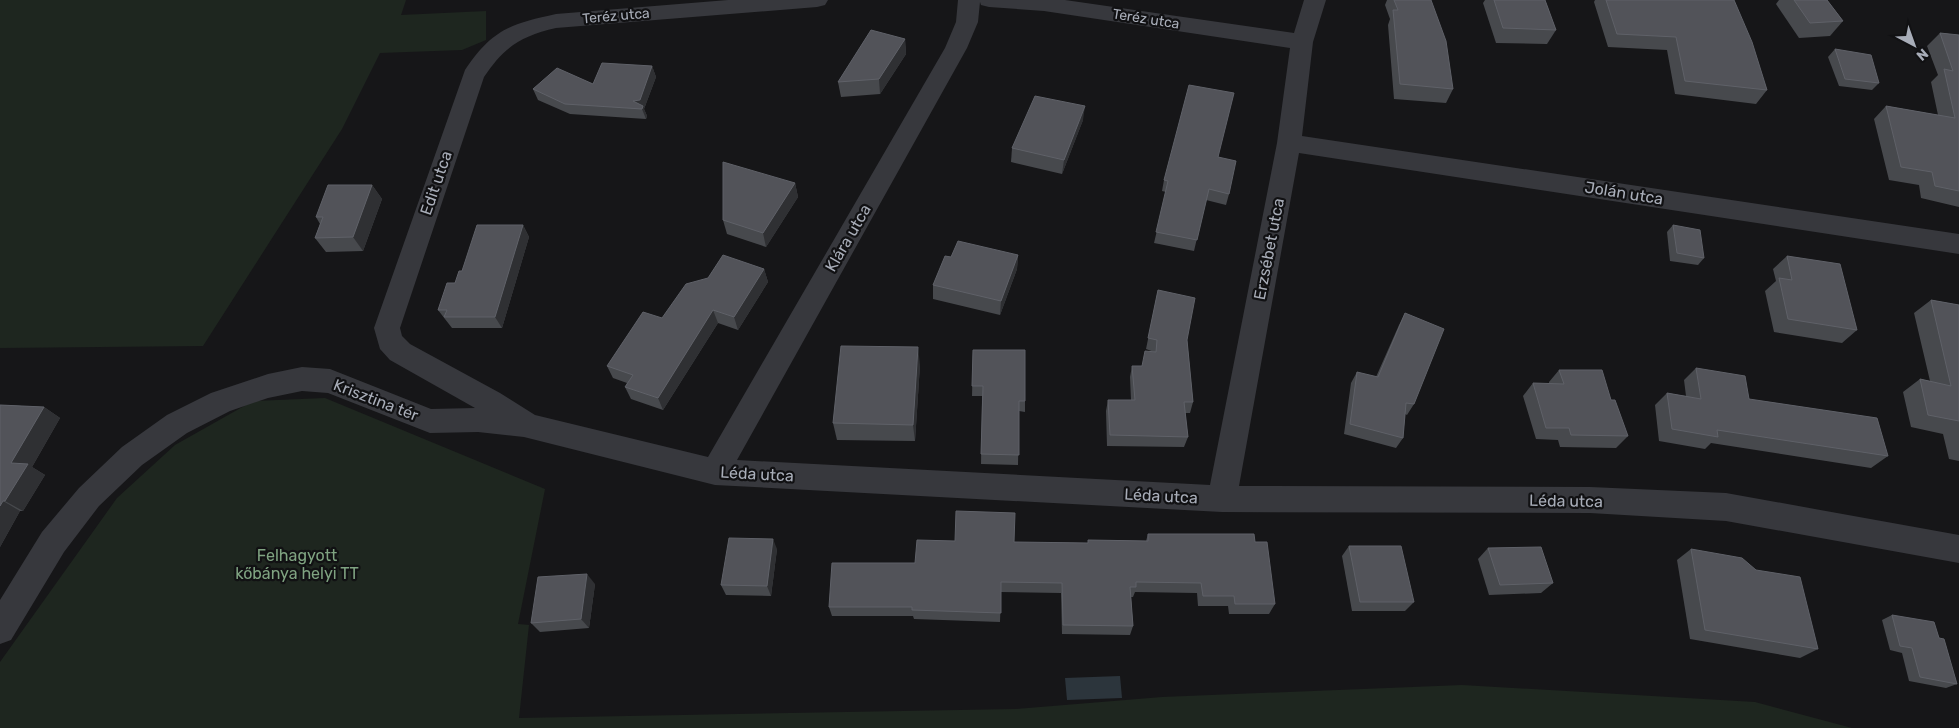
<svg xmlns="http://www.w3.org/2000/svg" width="1959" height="728" viewBox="0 0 1959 728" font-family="Rubik,sans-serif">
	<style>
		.green { fill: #1e261f }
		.water { fill: #2c353c }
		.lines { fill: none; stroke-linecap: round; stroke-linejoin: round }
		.minor { fill: #37383d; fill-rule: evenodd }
		.wall { fill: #47494d }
		.shaded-wall { fill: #2f3033 }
		.building { fill: #525359; stroke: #5f6168 }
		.labels { text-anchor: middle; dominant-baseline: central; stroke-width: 4.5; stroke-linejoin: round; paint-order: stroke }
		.far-street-label { font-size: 14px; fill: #a8adb8; stroke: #111113 }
		.street-label { font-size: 16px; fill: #a8adb8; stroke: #111113 }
		.park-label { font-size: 16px; fill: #7fa381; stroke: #111113 }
	</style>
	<rect width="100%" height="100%" fill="#161618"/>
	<g class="green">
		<polygon points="0,0 406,0 401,15 486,11 486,40 462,50 380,53 342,129 203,346 0,348"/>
		<polygon points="325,398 545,489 518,624 529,625 519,718 1015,709 1162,697 1462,685 1755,702 1852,728 0,728 0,662 117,498 175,445 253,401"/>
	</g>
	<polygon class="water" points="1120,676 1122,698 1067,700 1065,678"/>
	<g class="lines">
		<path class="minor" d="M728,0H828L825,5L817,7L556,28C521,36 504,47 484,77L400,328L402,336L410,344L500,393L535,415L708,457L945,48L956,22L958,0H1065L1294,33L1304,0H1326L1313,42L1302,136L1959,234V254L1299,153L1239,486L1590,487L1726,493L1959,535V563L1726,521L1590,513L1222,512L715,485L524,437L478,432L430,433L328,393L302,391L268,398L230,411L187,433L142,465L99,506L64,552L11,640L0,644V600L42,532L79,488L122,447L167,415L211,393L268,374L302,367L330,369L431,409L475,408L390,360L380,349L374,328L465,70C492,30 510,24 556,14ZM980,2L981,5L989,7L1044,11L1290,48L1277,143L1210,485L737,460L967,48L978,22Z"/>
	</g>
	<g class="wall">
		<polygon points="1387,0 1394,0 1453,89 1446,103 1394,99 1388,25 1390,19 1385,5"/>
		<polygon points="1485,0 1545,0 1556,30 1547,44 1496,43 1483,3"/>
		<polygon points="1595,0 1734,0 1767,90 1756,104 1675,94 1667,50 1608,47 1594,2"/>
		<polygon points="1779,0 1827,0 1843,21 1830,36 1799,38 1776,4"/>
		<polygon points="1940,33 1959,35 1959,207 1921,198 1919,185 1889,180 1874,119 1886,106 1938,115 1931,82 1938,75 1927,46"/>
		<polygon points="905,39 906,54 880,94 841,97 838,82"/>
		<polygon points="1835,49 1879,83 1872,90 1839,86 1828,57"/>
		<polygon points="652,66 656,77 644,109 647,116 646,119 570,114 538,100 533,89 593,84"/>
		<polygon points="1083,120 1062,174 1011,162 1012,148"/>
		<polygon points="1218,157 1229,194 1226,205 1206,200 1194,251 1154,243 1166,192 1162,191 1164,180"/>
		<polygon points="795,183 798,197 766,247 727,234 723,220"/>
		<polygon points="372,185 382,199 363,251 326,252 315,238 320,224 316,217"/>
		<polygon points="523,225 529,237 502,328 452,328 438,310 455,283 462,271"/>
		<polygon points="1673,225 1704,258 1698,265 1670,261 1667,232"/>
		<polygon points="1018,255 1017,269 1000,315 933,299 933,285 951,257"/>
		<polygon points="1787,256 1857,330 1842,343 1774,332 1765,291 1776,281 1773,269"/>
		<polygon points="764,269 768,282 738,330 718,323 663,410 631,399 625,387 627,383 613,378 607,366 662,318"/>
		<polygon points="1158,290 1187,340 1193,402 1190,413 1185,413 1188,437 1184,447 1107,446 1106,411 1108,400 1131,400 1130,377 1132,366 1142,366 1154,352 1146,349"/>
		<polygon points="1931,300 1959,305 1959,461 1949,459 1943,434 1911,427 1903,392 1920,379 1930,381 1914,313"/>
		<polygon points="1405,313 1414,404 1407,415 1405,414 1403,438 1396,448 1344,434 1351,383 1357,372 1376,377 1399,325"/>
		<polygon points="973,350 1025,401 1025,412 1019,411 1018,465 981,464 982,396 972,396"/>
		<polygon points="920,365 915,441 837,440 833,423"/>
		<polygon points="1696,368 1749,399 1888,456 1871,468 1711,443 1705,449 1659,441 1655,405 1667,393 1686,396 1684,380"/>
		<polygon points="1559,370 1611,400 1628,436 1616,448 1560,447 1558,440 1536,439 1523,396 1533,383 1549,384 1549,382"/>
		<polygon points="0,405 44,407 60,418 32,467 45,475 23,511 20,511 0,547"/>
		<polygon points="1148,534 1275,604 1269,614 1229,614 1228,606 1198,606 1197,593 1135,592 1133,597 1131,597 1133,626 1130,635 1062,634 1061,593 1001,592 1000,622 914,619 913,616 832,616 829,607 915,563 955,541 1088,543 1088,540 1146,541"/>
		<polygon points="1349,546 1414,602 1405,611 1352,611 1342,556"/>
		<polygon points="1488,548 1553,583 1541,593 1489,595 1478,559"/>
		<polygon points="777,549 771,596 726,595 721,585"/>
		<polygon points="1691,549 1818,649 1800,658 1690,639 1677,560"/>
		<polygon points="595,584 589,628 540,632 531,623"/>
		<polygon points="1892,615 1939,638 1957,684 1946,688 1909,681 1902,653 1890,650 1882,620"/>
	</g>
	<g class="shaded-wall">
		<polygon points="905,39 906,54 880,94 879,79"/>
		<polygon points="652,66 656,77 644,109 647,116 646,119 642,109 633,101"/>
		<polygon points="1085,106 1083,120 1062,174 1064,160"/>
		<polygon points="795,183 798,197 766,247 763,233"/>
		<polygon points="372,185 382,199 363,251 353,237"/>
		<polygon points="523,225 529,237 502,328 495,317"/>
		<polygon points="1018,255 1017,269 1000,315 1001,301"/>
		<polygon points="764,269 768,282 738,330 734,317"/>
		<polygon points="713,310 718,323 663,410 658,398"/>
		<polygon points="918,347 920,365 915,441 913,425"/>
		<polygon points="44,407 60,418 32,467 45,475 23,511 5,501 11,463"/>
		<polygon points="3,501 20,511 0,547 0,506"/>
		<polygon points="773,539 777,549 771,596 767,586"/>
		<polygon points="587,574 595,584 589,628 581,619"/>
	</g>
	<g class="building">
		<polygon points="1394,0 1431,0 1446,41 1453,89 1400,84 1393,10 1398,10"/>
		<polygon points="1494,0 1545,0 1556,30 1503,28"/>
		<polygon points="1606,0 1734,0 1752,42 1767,90 1685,81 1676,37 1617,34"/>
		<polygon points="1794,0 1827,0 1843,21 1810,23"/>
		<polygon points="871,30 905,39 879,79 838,82"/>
		<polygon points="1940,33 1959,35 1959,191 1935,186 1932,172 1901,167 1886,106 1955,118 1944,69 1953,71"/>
		<polygon points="1835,49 1871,55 1879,83 1845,79"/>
		<polygon points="602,63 652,66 640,100 633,101 643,106 642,109 565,104 533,89 557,68 593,84"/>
		<polygon points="1189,85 1234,93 1218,157 1236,161 1229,194 1209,189 1197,240 1156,232 1168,181 1164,180"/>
		<polygon points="1035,96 1085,106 1064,160 1012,148"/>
		<polygon points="723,162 795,183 763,233 723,220"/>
		<polygon points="328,185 372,185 353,237 315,238 323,217 316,217"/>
		<polygon points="477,225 523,225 495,317 444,317 447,310 438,310 447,283 455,283 459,271 462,271"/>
		<polygon points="1673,225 1700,230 1704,258 1677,253"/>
		<polygon points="958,241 1018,255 1001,301 933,285 945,256 951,257"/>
		<polygon points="723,255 764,269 734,317 713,310 658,398 625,387 633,375 607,366 643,312 662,318 686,284 708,278"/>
		<polygon points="1787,256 1840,264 1857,330 1788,319 1779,278 1792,280"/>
		<polygon points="1158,290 1195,298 1187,340 1193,402 1184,402 1188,437 1110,435 1108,400 1135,400 1132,366 1142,366 1145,351 1156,352 1157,340 1148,338"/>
		<polygon points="1931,300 1959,305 1959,421 1928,415 1920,379 1951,386"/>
		<polygon points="1405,313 1444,329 1414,404 1406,403 1403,438 1350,424 1357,372 1378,377"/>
		<polygon points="841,346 918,347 913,425 833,423"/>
		<polygon points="973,350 1025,350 1025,401 1019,401 1019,455 981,454 983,386 972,386"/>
		<polygon points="1696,368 1745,376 1749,399 1877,418 1888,456 1717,430 1718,437 1672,429 1667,393 1701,399"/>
		<polygon points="1559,370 1602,370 1611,400 1615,400 1628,436 1571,435 1569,428 1546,428 1533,383 1564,384"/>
		<polygon points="0,405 44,407 11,463 28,464 5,501 3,501 0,506"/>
		<polygon points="956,511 1015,513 1014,542 1088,543 1088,540 1148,541 1148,534 1254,534 1255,542 1267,542 1275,604 1235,604 1234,596 1203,596 1201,583 1136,582 1136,587 1130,587 1133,626 1063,625 1062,583 1001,582 1001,613 912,610 912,607 829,607 832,563 915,563 917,540 955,541"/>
		<polygon points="729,538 773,539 767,586 721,585"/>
		<polygon points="1349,546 1401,546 1414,602 1360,602"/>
		<polygon points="1541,547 1553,583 1500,585 1488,548"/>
		<polygon points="1691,549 1742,558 1756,570 1800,577 1818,649 1705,630"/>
		<polygon points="587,574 581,619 531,623 538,577"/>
		<polygon points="1892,615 1934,622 1939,638 1944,639 1957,684 1920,677 1912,648 1900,646"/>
	</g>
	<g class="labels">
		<g class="far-street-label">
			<text transform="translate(616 16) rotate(-5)">Teréz utca</text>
			<text transform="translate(1146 19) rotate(9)">Teréz utca</text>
		</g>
		<g class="street-label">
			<text transform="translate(436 183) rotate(-71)">Edit utca</text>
			<text transform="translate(1624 193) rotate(9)">Jolán utca</text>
			<text transform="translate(848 238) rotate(-60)">Klára utca</text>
			<text transform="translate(1269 249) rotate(-79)">Erzsébet utca</text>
			<text transform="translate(376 400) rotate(21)">Krisztina tér</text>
			<text transform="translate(757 474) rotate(3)">Léda utca</text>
			<text transform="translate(1161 496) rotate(3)">Léda utca</text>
			<text transform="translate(1566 501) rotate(1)">Léda utca</text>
		</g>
		<g class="park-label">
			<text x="297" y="555">Felhagyott<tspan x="297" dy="18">kőbánya helyi TT</tspan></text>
		</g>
	</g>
	<g transform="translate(1914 45) rotate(139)" stroke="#111113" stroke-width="4" paint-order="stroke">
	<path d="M0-4L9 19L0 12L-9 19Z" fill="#a8adb8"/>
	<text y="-8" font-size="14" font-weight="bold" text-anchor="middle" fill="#a8adb8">N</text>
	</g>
</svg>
